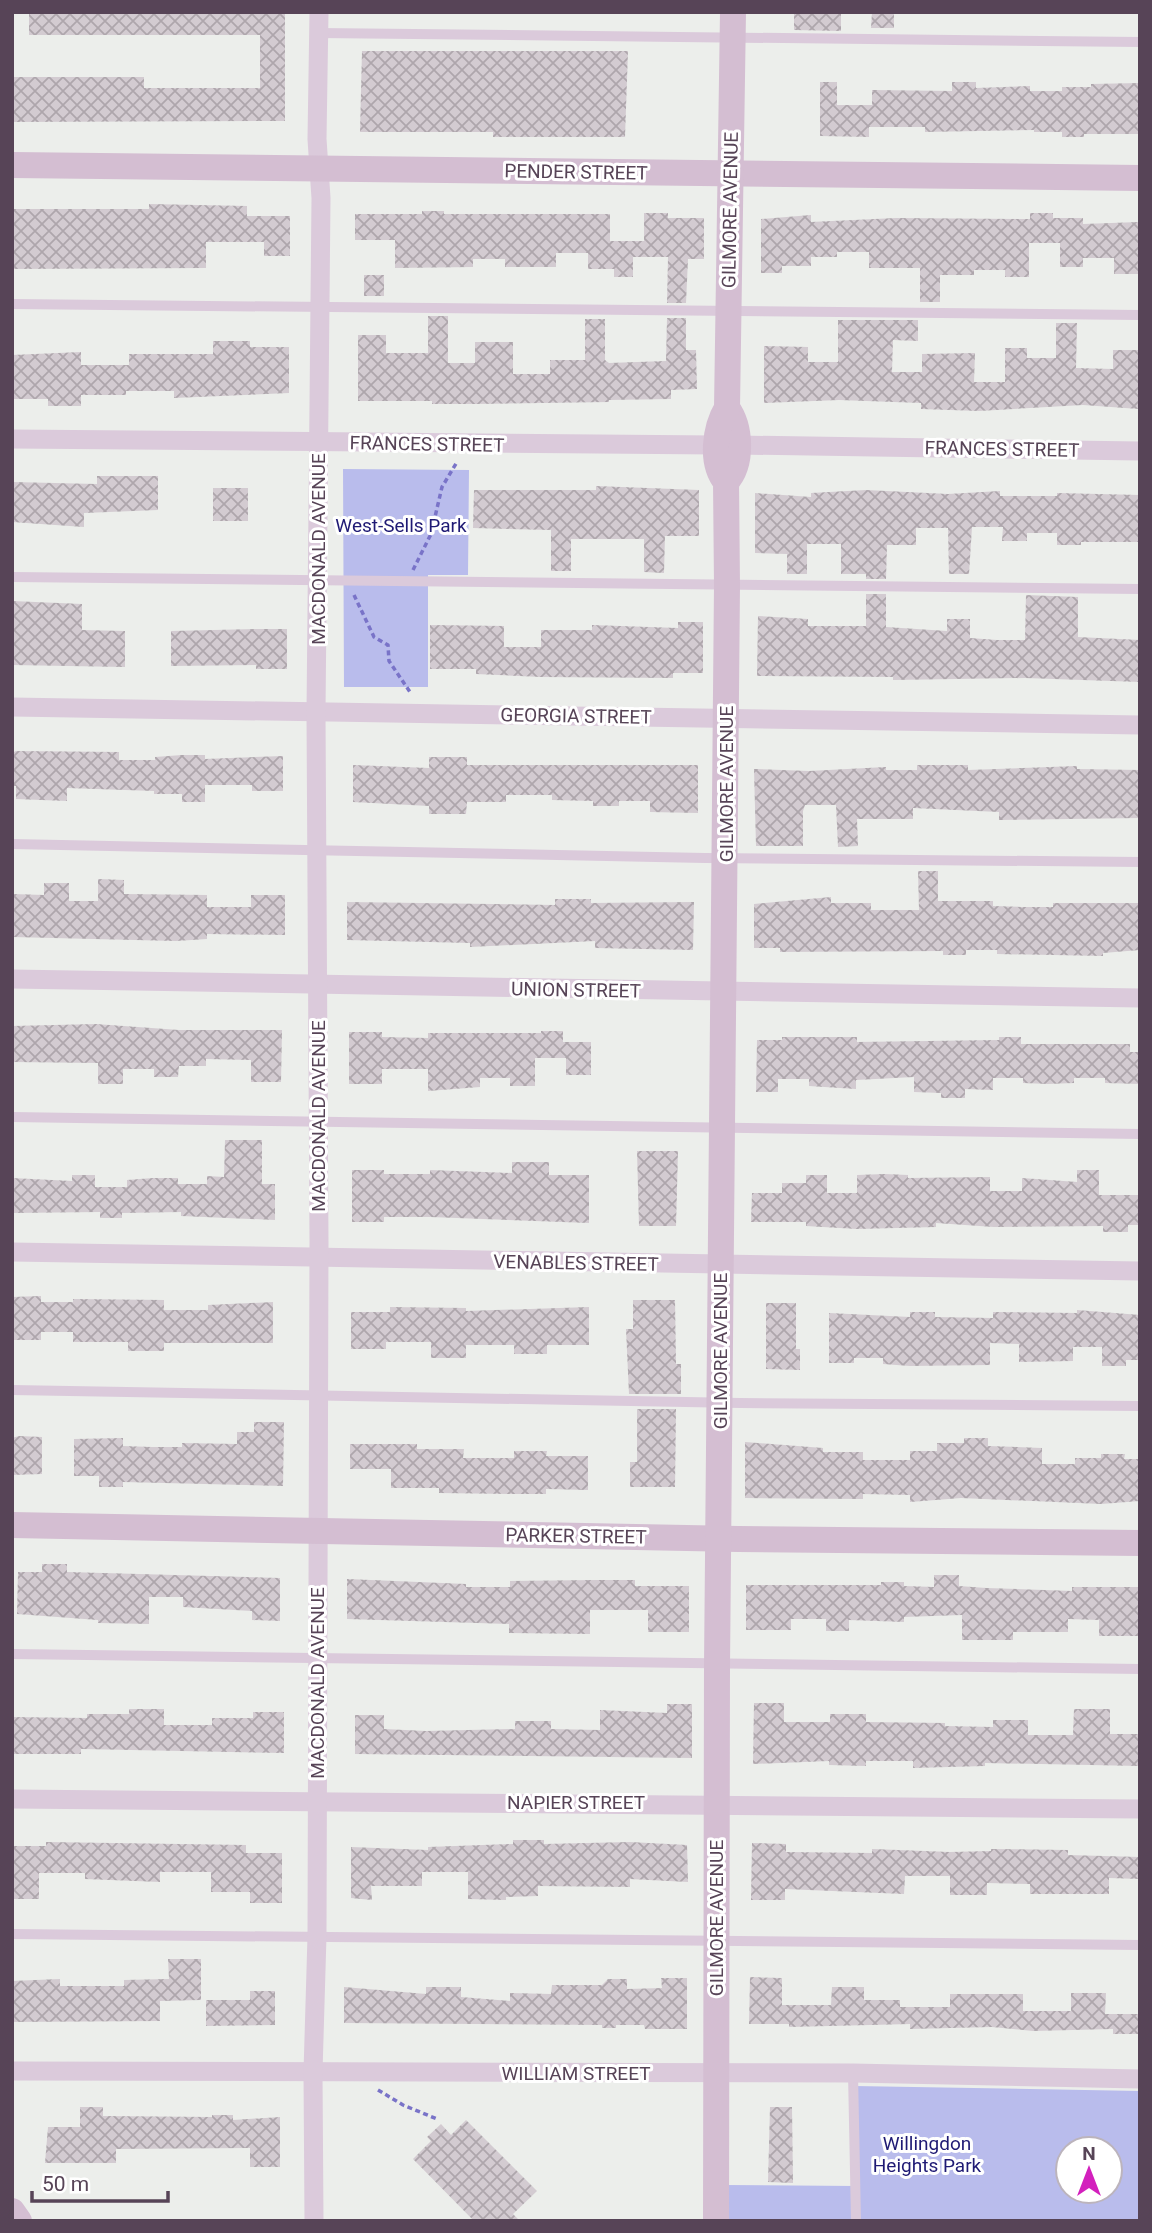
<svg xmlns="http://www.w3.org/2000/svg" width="1152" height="2233" viewBox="0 0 1152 2233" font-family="Roboto,sans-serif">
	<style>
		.green { fill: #b9bcec; fill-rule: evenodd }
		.building { fill: url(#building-cross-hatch) }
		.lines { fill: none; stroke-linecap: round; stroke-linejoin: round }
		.path { stroke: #7973c8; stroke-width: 3.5; stroke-dasharray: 5 3.5; stroke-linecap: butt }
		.lane { stroke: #dbcadb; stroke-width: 10 }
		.street { stroke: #dbcadb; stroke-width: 19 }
		.secondary { stroke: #d4bed2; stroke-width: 26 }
		.labels { text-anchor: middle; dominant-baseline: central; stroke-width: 6; stroke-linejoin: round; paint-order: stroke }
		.street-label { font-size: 19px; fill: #574457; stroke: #fff }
		.park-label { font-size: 19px; fill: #1f1a74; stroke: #fff }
	</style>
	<defs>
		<pattern id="building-cross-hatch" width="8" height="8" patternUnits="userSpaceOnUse" patternTransform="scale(1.75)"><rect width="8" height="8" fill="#d3cbd1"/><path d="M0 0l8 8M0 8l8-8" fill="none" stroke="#aea6ac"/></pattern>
	</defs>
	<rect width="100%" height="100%" fill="#eceeeb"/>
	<g class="green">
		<polygon points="343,469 469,470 468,575 428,575 428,687 344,687"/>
		<path d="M854,2086L1140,2091V2221H725V2185L855,2186ZM1068,2149H1110V2191H1068Z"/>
	</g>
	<g class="building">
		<polygon points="29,12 285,12 285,121 12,122 12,77 144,77 144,88 260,88 260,35 29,35"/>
		<polygon points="794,12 841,12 841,31 794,30"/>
		<polygon points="872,12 894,12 894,28 871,28"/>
		<polygon points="362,51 628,51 625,137 493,137 493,132 360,132"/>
		<polygon points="820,82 837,82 837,105 872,105 872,90 952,91 952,82 976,82 976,88 1030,86 1030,91 1062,91 1062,87 1091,87 1091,84 1140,83 1140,134 1084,134 1084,137 1062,137 1062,132 1034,132 1034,130 925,132 925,127 869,127 869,137 820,136"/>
		<polygon points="149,204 247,206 247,216 290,216 290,256 264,256 264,242 206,242 206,268 12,269 12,209 149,209"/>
		<polygon points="422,211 444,211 444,214 610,214 610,241 644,241 644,213 668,213 668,218 704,218 704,259 688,259 686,303 667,303 668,257 633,257 633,277 614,277 614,269 588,269 588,253 556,253 556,267 505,267 505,259 473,259 473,267 395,268 395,240 355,240 355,214 422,214"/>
		<polygon points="1030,213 1053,213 1053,218 1083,218 1083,224 1139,222 1139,274 1114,274 1114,258 1083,258 1083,267 1060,267 1060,243 1029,243 1029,277 1005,277 1005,270 974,270 974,275 940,275 940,302 920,302 920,268 869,268 869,252 837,252 837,257 811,257 811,266 782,266 782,273 761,273 761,219 811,215 811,222 896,218 1030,219"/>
		<rect x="364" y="275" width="20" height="21"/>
		<polygon points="428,316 448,316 448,363 475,363 475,342 513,342 513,374 550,374 550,360 585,360 585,319 605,319 605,360 609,363 666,361 667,318 686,318 686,350 696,350 697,389 671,390 671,399 609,400 609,402 475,404 432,404 432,401 358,401 358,335 386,335 386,353 428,353"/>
		<polygon points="838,320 918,320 918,341 893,340 892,372 922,372 922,354 975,353 974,382 1005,382 1005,348 1027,348 1027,358 1056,358 1056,323 1077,323 1076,368 1113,369 1113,350 1139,350 1139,409 1083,405 979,411 921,409 921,403 839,400 764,403 764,346 808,347 808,362 838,362"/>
		<polygon points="213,341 250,341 250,347 289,347 289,393 174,398 174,391 126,391 126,395 81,395 81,406 48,406 48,399 12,399 12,355 81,352 81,365 129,365 129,354 213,354"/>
		<polygon points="97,476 158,476 158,510 84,513 84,527 12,522 12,482 97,484"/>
		<polygon points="596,486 699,490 699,536 665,536 664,573 644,572 644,539 571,539 571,571 551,571 551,530 473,528 474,490 596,490"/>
		<rect x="213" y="488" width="35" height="33"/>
		<polygon points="866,490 948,494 1000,491 1000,496 1057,496 1057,493 1140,495 1140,542 1081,542 1081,545 1057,545 1057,533 1027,533 1027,541 1002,541 1003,527 972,527 969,574 949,574 948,528 916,528 916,545 887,545 886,579 866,579 866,574 841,574 841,544 807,544 807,574 787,574 787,554 755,553 755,493 811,497 811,493"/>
		<polygon points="866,594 886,594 886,627 947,631 947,619 970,619 970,638 997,640 1025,640 1026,595 1078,597 1078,637 1140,640 1140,682 1025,678 893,680 893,677 757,676 758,616 808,619 808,626 866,626"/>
		<polygon points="12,601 82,604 82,630 125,631 125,667 12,665"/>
		<polygon points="678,622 703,622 703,673 673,673 673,678 541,677 476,674 476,669 430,669 430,625 504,626 504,647 541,647 541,630 592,630 592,625 678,628"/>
		<polygon points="256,629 287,629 287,669 256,669 256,665 171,666 171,631"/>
		<polygon points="16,751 119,752 119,760 155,760 155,757 182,755 205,755 205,759 283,756 283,791 252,791 252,785 205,785 205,802 182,802 182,794 154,794 154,791 67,788 67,801 16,799 16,786 12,786 12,753"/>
		<polygon points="429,757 467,757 467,765 698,765 698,813 650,812 650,801 619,801 619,806 593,806 593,801 552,800 552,795 506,795 506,802 467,802 466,814 429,814 429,806 353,802 353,765 429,768"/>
		<polygon points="917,765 968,765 968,770 1077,766 1077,769 1140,770 1140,818 999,820 999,812 913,808 913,819 857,819 858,846 838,847 836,805 805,805 803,811 803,846 756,846 754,769 809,771 886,767 886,770 917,770"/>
		<polygon points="918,871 938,871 938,901 993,901 993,906 1022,907 1053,907 1053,903 1140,903 1140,950 1103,953 1103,956 997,954 997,950 966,950 966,955 943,955 943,951 780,952 780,948 754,948 754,904 831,897 831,903 871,903 871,910 919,910"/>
		<polygon points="98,879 124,880 124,894 207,895 207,907 251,907 251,895 285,895 285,935 207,934 207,939 176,941 12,937 12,894 44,895 44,883 69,883 69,901 98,901"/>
		<polygon points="555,899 591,899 591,903 694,902 693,950 595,948 595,941 470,947 470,943 347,940 347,902 555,905"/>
		<polygon points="96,1024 179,1030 282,1030 281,1082 251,1082 251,1060 206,1059 206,1066 179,1066 178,1077 154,1077 154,1069 123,1069 123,1084 98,1084 98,1063 12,1062 12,1026"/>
		<polygon points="541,1031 563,1031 563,1042 591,1042 591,1075 566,1075 566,1058 535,1058 535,1086 510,1086 510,1078 480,1078 480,1087 428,1091 428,1069 382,1069 382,1084 349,1084 349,1032 382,1032 382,1037 428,1038 428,1033 541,1033"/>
		<polygon points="782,1037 857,1037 857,1042 999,1040 999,1037 1021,1037 1021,1044 1130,1044 1130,1052 1140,1052 1140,1084 1105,1083 1105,1078 1074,1078 1074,1083 1048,1084 1023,1083 1023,1078 993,1078 993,1090 965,1089 965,1098 941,1098 941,1093 914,1092 914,1077 856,1080 856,1089 809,1086 809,1079 778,1079 778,1092 756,1092 757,1040 782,1040"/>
		<polygon points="225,1140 262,1140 262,1184 275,1184 275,1220 181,1216 181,1212 122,1213 122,1218 100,1218 100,1212 12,1213 12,1178 72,1181 72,1175 95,1175 95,1187 127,1187 127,1180 153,1178 178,1178 178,1184 207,1184 207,1176 224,1177"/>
		<polygon points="637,1151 678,1151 676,1226 639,1226"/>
		<polygon points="512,1162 549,1162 549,1175 589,1175 589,1223 430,1217 384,1217 384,1222 352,1222 352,1170 384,1170 384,1174 430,1174 430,1170 512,1173"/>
		<polygon points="1077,1170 1099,1170 1099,1195 1140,1195 1140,1225 1128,1225 1128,1232 1103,1232 1103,1226 994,1227 936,1223 936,1227 857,1229 806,1226 806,1222 751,1222 752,1193 782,1193 782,1183 806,1183 806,1175 827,1175 827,1193 857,1193 857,1175 885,1174 908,1175 908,1178 990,1177 990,1191 1022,1191 1022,1178 1077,1182"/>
		<polygon points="41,1296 41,1302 73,1302 73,1299 164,1300 164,1310 208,1310 208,1305 273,1302 273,1343 164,1343 164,1351 128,1351 128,1342 73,1342 73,1332 41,1332 41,1340 12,1340 12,1297"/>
		<polygon points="633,1300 675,1300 676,1364 681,1364 681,1394 629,1394 626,1329 633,1329"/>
		<polygon points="766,1303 796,1303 796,1349 800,1349 800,1370 766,1369"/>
		<polygon points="390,1307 466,1308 466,1311 589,1307 589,1345 547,1345 547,1354 514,1354 514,1345 466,1345 466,1358 431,1358 431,1342 386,1342 386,1349 351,1349 351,1312 390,1312"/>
		<polygon points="1077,1310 1140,1315 1140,1360 1126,1360 1126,1366 1102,1366 1102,1347 1073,1347 1073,1361 1019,1362 1019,1344 990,1343 990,1365 910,1366 883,1364 883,1358 854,1358 854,1363 829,1363 829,1313 910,1317 910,1312 935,1312 935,1317 993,1318 993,1312 1077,1313"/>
		<polygon points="637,1409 676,1409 675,1487 630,1487 630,1462 637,1462"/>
		<polygon points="254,1422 284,1422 283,1486 123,1482 123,1487 99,1487 99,1476 74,1476 74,1439 123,1438 123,1446 152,1447 182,1447 182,1443 237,1444 237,1432 254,1432"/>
		<polygon points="19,1436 42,1437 42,1474 12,1475 12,1438"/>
		<polygon points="964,1438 988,1438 988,1446 1042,1448 1042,1464 1075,1464 1075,1458 1101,1458 1101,1454 1125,1454 1124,1459 1140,1459 1140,1501 1101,1504 961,1498 910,1502 910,1495 863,1494 863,1499 745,1498 745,1442 823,1448 823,1452 863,1452 863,1460 910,1460 910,1451 937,1451 937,1443 964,1443"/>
		<polygon points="350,1444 417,1444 417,1449 464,1449 463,1458 514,1458 514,1451 547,1451 546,1456 588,1456 588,1490 546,1489 546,1494 514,1494 439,1493 439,1488 391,1488 391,1469 350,1469"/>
		<polygon points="42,1564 67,1564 67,1572 280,1578 280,1621 252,1620 252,1611 183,1607 183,1597 149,1597 149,1624 98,1623 98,1620 17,1614 18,1572 42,1572"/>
		<polygon points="934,1575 959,1575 959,1586 986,1588 1072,1591 1072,1587 1140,1587 1140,1636 1099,1636 1099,1620 1068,1619 1068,1632 1013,1632 1013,1640 962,1640 962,1615 904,1617 904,1622 849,1620 849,1631 826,1631 826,1619 791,1619 791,1630 746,1630 746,1585 881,1585 881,1582 904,1582 904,1586 934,1587"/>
		<polygon points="347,1579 466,1584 466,1587 510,1587 510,1581 596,1580 635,1580 635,1586 689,1586 689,1632 648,1632 648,1610 590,1610 590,1634 509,1633 509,1624 347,1619"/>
		<polygon points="754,1703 784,1703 784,1722 830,1722 830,1714 866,1714 866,1722 945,1723 945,1726 993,1727 993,1720 1028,1720 1028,1735 1073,1735 1074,1709 1110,1709 1110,1734 1140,1734 1140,1766 985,1763 985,1766 913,1768 913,1761 866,1761 866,1766 829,1765 829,1761 753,1764"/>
		<polygon points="667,1704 692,1704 692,1758 355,1754 355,1715 384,1715 384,1729 426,1731 515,1729 515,1721 551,1721 551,1729 600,1730 600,1710 667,1713"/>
		<polygon points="129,1709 164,1709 164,1725 212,1725 212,1718 253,1718 253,1712 284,1712 284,1753 81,1749 81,1754 12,1754 12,1717 87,1718 87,1714 129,1714"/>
		<polygon points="513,1840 544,1840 544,1844 630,1842 687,1845 688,1882 630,1879 630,1887 538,1886 538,1896 506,1897 506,1900 468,1899 468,1872 422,1872 422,1886 371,1886 372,1900 351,1898 351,1847 428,1850 428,1847 513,1844"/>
		<polygon points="46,1842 246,1845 246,1853 282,1853 282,1903 250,1903 250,1892 211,1892 211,1872 160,1872 160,1882 85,1879 85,1873 39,1873 39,1899 12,1899 12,1846 46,1846"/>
		<polygon points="752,1843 786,1844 786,1852 872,1853 872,1849 950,1852 991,1851 991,1849 1068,1850 1068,1855 1140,1857 1140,1879 1109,1878 1109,1894 1030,1894 1030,1884 987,1883 987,1895 950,1895 950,1876 905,1876 904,1894 785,1889 785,1900 751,1900"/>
		<polygon points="168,1959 201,1959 201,2000 160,2001 160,2021 12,2022 12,1981 60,1979 60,1986 124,1986 124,1980 169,1979"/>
		<polygon points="750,1977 782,1978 782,2005 831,2005 832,1987 864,1987 864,2000 900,2000 900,2007 950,2007 950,1994 1023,1994 1023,2011 1071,2011 1071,1993 1106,1993 1105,2014 1140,2014 1140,2034 1113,2034 1113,2029 1033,2031 992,2027 910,2029 910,2024 789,2027 789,2024 749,2024"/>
		<polygon points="661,1978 687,1978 687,2029 645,2029 644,2025 616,2025 616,2028 602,2028 602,2025 344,2023 344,1987 426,1994 426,1987 461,1987 461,1997 510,2001 510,1993 551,1994 552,1985 602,1985 608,1979 627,1979 627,1989 662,1988"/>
		<polygon points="250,1991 275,1991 275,2025 206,2026 206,2000 250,2000"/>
		<polygon points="80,2107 103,2107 103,2116 212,2117 212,2115 233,2115 233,2120 280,2117 280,2167 250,2167 250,2148 116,2149 116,2163 45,2163 48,2127 80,2127"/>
		<polygon points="770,2107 792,2107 793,2183 768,2182"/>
		<polygon points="466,2120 537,2191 513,2214 520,2221 474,2221 413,2159 431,2141 427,2137 441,2124 451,2135"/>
	</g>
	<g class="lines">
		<g class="path">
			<polyline points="413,570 431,534 442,487 457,462"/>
			<polyline points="354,595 374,637 388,645 389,661 410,692"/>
			<polyline points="378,2090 403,2105 437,2119"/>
		</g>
		<g class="lane">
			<polyline points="318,33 1140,42"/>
			<polyline points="12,304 1140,315"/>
			<polyline points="12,577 1140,589"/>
			<polyline points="12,844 705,858 1140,862"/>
			<polyline points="12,1117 1140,1134"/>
			<polyline points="12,1390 740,1403 1140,1406"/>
			<polyline points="12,1654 1140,1669"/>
			<polyline points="12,1934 1140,1945"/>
			<polyline points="853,2073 856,2221"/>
		</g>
		<g class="street">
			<polyline points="12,439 716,445"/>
			<polyline points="738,445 1140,451"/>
			<polyline points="12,707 1140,725"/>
			<polyline points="12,979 1140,998"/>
			<polyline points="12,1252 1140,1271"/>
			<polyline points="12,1799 1140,1809"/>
			<polyline points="12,2071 853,2073 1140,2079"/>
			<polyline points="314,2221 313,2072 317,1936 319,1241 316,713 321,198 317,139 319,12"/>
		</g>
		<g class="secondary">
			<polyline points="12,165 1140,178"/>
			<path d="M726,482C743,464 741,427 727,408"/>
			<polyline points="12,1525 738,1539 1140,1543"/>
			<polyline points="12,2211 19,2221"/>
			<path d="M716,2221L717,1666L727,585L726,482C710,463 715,428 727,408L733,12"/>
		</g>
	</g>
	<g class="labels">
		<g class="street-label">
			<text transform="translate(576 172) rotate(1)">PENDER STREET</text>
			<text transform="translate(730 210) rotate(-89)">GILMORE AVENUE</text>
			<text transform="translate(427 444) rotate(1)">FRANCES STREET</text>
			<text transform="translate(1002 449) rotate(1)">FRANCES STREET</text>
			<text transform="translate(318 549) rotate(-90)">MACDONALD AVENUE</text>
			<text transform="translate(576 716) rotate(1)">GEORGIA STREET</text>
			<text transform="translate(726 784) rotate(-90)">GILMORE AVENUE</text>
			<text transform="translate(576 990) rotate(1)">UNION STREET</text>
			<text transform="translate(318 1116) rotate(-90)">MACDONALD AVENUE</text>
			<text transform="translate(576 1263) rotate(1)">VENABLES STREET</text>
			<text transform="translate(720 1351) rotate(-90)">GILMORE AVENUE</text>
			<text transform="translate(576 1536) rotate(1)">PARKER STREET</text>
			<text transform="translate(317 1683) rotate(-90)">MACDONALD AVENUE</text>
			<text x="576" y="1802">NAPIER STREET</text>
			<text transform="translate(716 1918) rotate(-90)">GILMORE AVENUE</text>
			<text x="576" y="2073">WILLIAM STREET</text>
		</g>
		<g class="park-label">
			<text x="401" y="525">West-Sells Park</text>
			<text x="927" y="2143">Willingdon<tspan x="927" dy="22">Heights Park</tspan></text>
		</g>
	</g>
	<rect width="1152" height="2233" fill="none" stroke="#574457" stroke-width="28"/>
	<g transform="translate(1089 2170)"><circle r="33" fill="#ffffff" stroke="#bcb4bc" stroke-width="2"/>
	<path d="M0-5L12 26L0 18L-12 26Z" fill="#d320bd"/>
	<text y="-10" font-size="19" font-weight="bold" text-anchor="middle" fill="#574457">N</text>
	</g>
	<path d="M32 2191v10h136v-10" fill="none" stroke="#574457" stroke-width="3.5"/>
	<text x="42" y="2191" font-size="21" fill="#574457" stroke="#ffffff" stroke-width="5" paint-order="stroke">50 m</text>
</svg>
